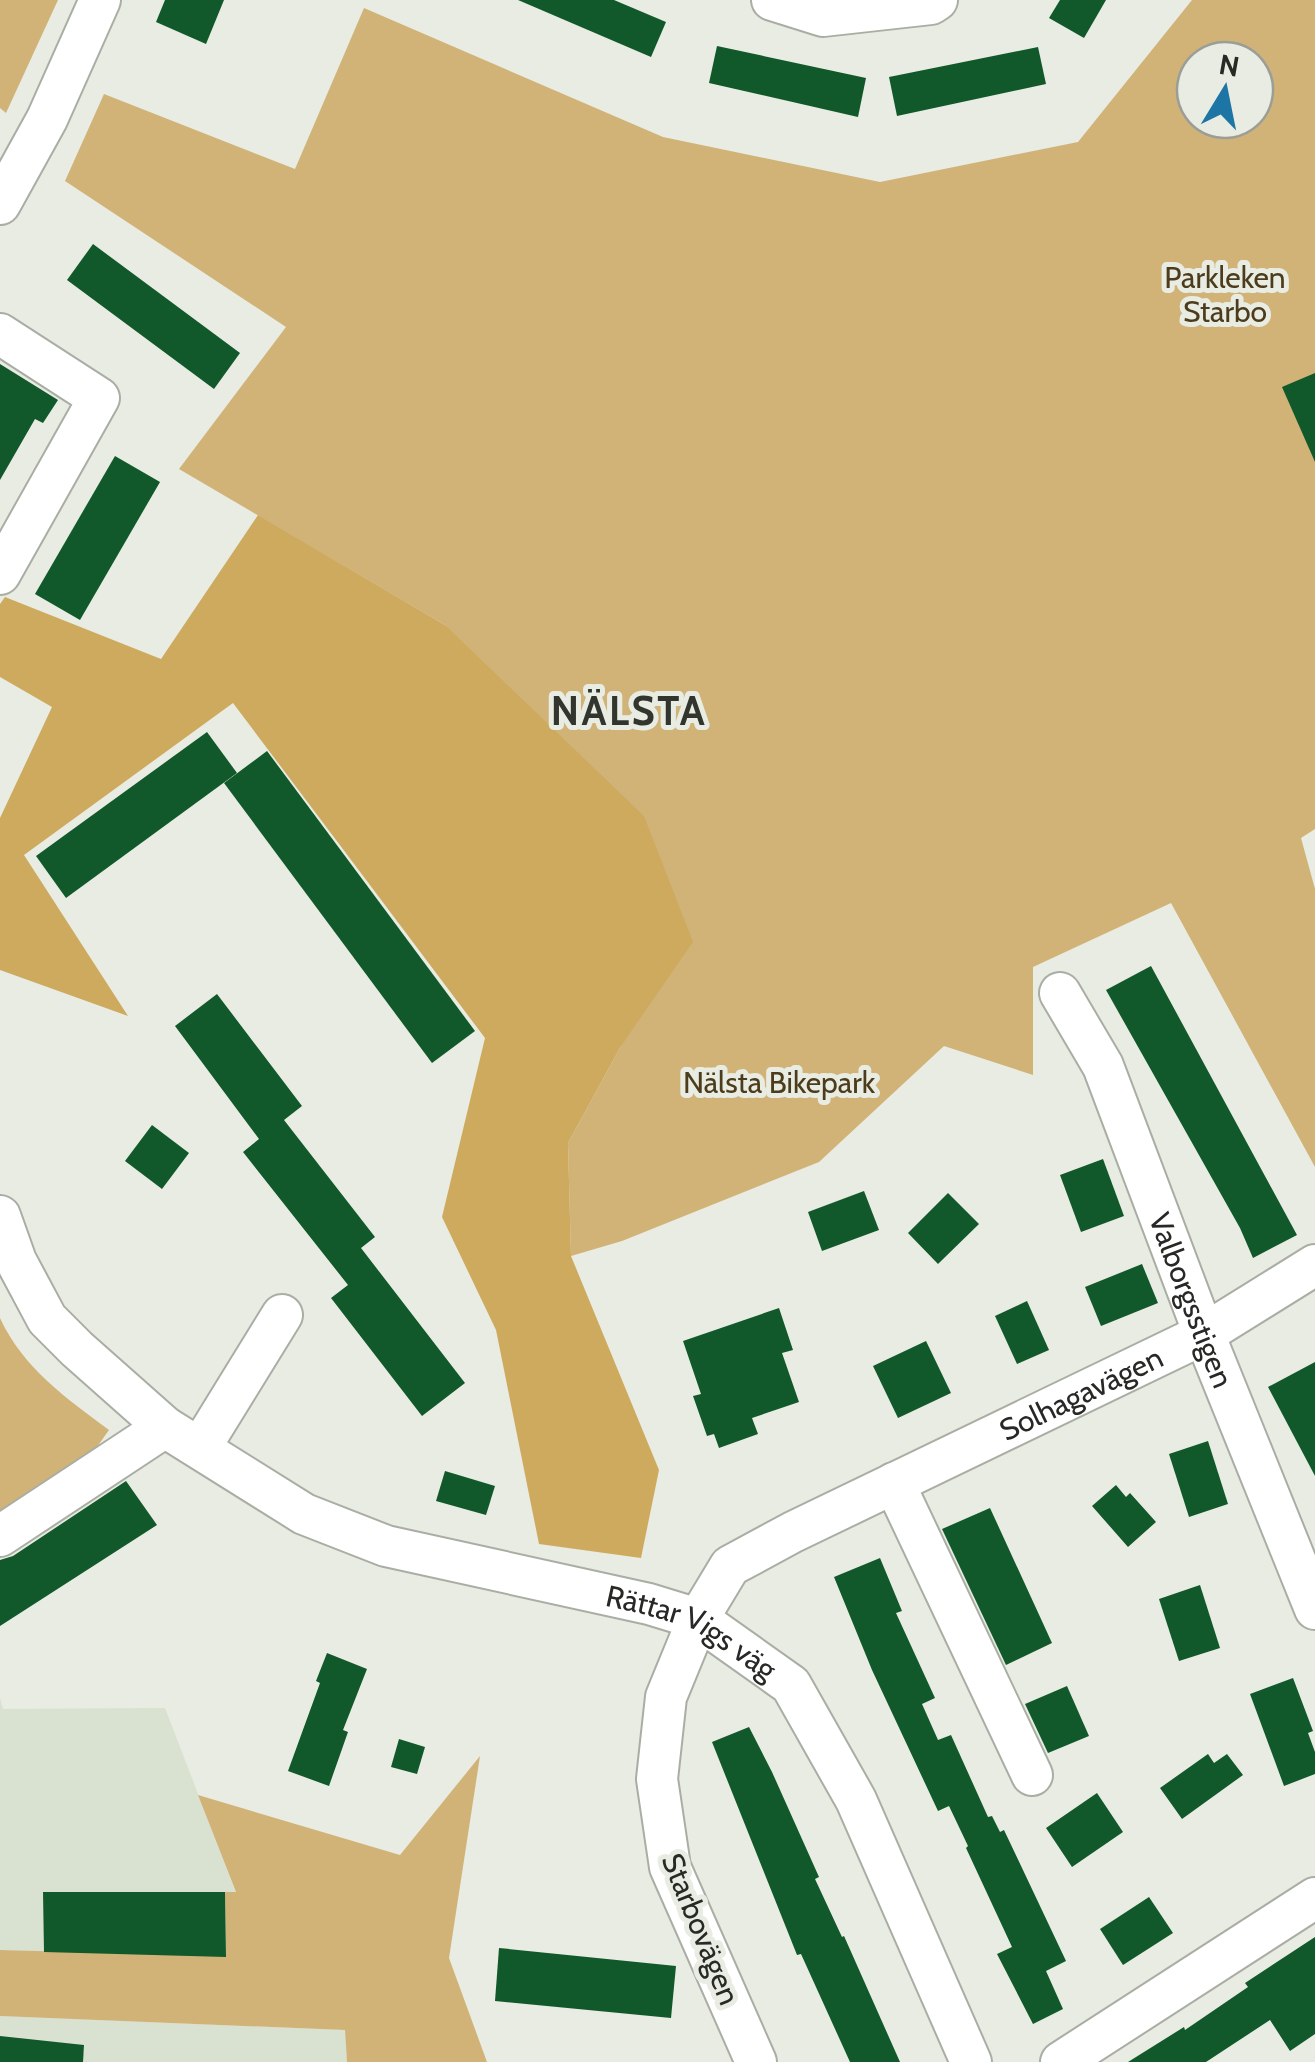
<svg xmlns="http://www.w3.org/2000/svg" width="1315" height="2062" viewBox="0 0 1315 2062" font-family="Cabin,sans-serif">
	<style>
		.built { fill: #d9e1d0 }
		.green { fill: #d1b378; fill-rule: evenodd }
		.forest { fill: #ceaa5f }
		.building { fill: #11592a }
		.lines { fill: none; stroke-linecap: round; stroke-linejoin: round }
		.minor-casing { stroke: #a9aea4; stroke-width: 44 }
		.minor { stroke: #fff; stroke-width: 40 }
		.labels { text-anchor: middle; dominant-baseline: central; stroke-width: 10; stroke-linejoin: round; paint-order: stroke }
		.park-label { font-size: 30px; fill: #4c3c1b; stroke: #e8ece2 }
		.street-label { font-size: 30px; fill: #272925; stroke: #e8ece2 }
		.district-label { font-size: 40px; font-weight: bold; letter-spacing: 2.5px; fill: #31352d; stroke: #e8ece2 }
	</style>
	<rect width="100%" height="100%" fill="#e8ece2"/>
	<g class="built">
		<polygon points="0,1698 3,1709 165,1708 236,1893 225,1892 226,1957 0,1950"/>
		<polygon points="0,2016 345,2030 347,2062 0,2062"/>
	</g>
	<g class="green">
		<polygon points="0,0 58,0 6,113 0,108"/>
		<path d="M1192,0H1315V829L1301,838L1315,889V1167L1171,903L1033,967V1075L944,1046L819,1162L622,1241L571,1256L568,1143L621,1046L445,625L179,469L286,327L65,181L104,94L295,169L364,8L663,137L880,182L1078,142ZM1195,60H1255V120H1195Z"/>
		<path d="M0,1318C23,1368 66,1398 109,1430L77,1475L0,1521Z"/>
		<polygon points="480,1756 449,1958 487,2062 347,2062 345,2030 0,2016 0,1950 226,1956 225,1892 236,1892 198,1795 400,1855"/>
	</g>
	<polygon class="forest" points="258,515 445,625 644,816 693,942 621,1046 568,1143 571,1256 659,1470 641,1558 539,1544 496,1330 442,1217 485,1038 233,703 24,855 128,1016 0,970 0,818 52,707 0,677 0,604 5,597 161,659"/>
	<g class="building">
		<polygon points="165,0 224,0 206,44 156,22"/>
		<polygon points="518,0 614,0 666,22 651,57"/>
		<polygon points="1060,0 1106,0 1084,38 1049,18"/>
		<polygon points="717,46 866,78 858,117 709,83"/>
		<polygon points="1038,47 1046,84 897,116 889,77"/>
		<polygon points="93,244 240,353 214,389 67,280"/>
		<polygon points="0,364 58,400 43,423 35,419 0,480"/>
		<polygon points="1315,373 1315,462 1282,387"/>
		<polygon points="115,456 160,482 80,620 35,594"/>
		<polygon points="207,732 237,773 66,898 36,856"/>
		<polygon points="267,751 475,1031 432,1063 224,783"/>
		<polygon points="1151,966 1297,1235 1253,1258 1240,1228 1106,990"/>
		<polygon points="217,994 302,1106 284,1120 375,1237 361,1248 465,1383 422,1416 331,1298 348,1285 243,1152 259,1139 175,1026"/>
		<polygon points="152,1125 189,1153 162,1189 125,1161"/>
		<polygon points="1103,1159 1124,1216 1081,1232 1060,1175"/>
		<polygon points="864,1191 879,1230 822,1251 808,1212"/>
		<polygon points="948,1193 979,1224 938,1264 908,1233"/>
		<polygon points="1142,1264 1158,1303 1101,1326 1085,1287"/>
		<polygon points="1027,1301 1049,1350 1017,1364 995,1316"/>
		<polygon points="779,1308 793,1350 782,1353 799,1402 752,1418 758,1434 719,1448 714,1434 707,1436 693,1396 701,1394 683,1341"/>
		<polygon points="926,1341 951,1393 898,1418 873,1366"/>
		<polygon points="1315,1362 1315,1476 1268,1387"/>
		<polygon points="1208,1441 1228,1504 1189,1517 1169,1454"/>
		<polygon points="445,1471 495,1486 486,1515 436,1501"/>
		<polygon points="126,1481 157,1525 0,1626 0,1560 13,1556"/>
		<polygon points="1116,1485 1126,1497 1130,1493 1156,1522 1128,1547 1092,1506"/>
		<polygon points="990,1508 1052,1643 1006,1665 942,1529"/>
		<polygon points="880,1558 902,1611 896,1613 935,1698 922,1704 938,1740 951,1735 988,1817 992,1816 1000,1832 1004,1830 1066,1961 1046,1971 1063,2009 1033,2024 997,1954 1012,1947 966,1848 968,1846 949,1806 938,1811 872,1670 834,1577"/>
		<polygon points="1200,1585 1220,1648 1179,1661 1159,1599"/>
		<polygon points="327,1653 367,1669 343,1730 348,1732 329,1786 288,1771 320,1683 316,1681"/>
		<polygon points="1293,1678 1313,1731 1308,1733 1315,1752 1315,1774 1284,1786 1250,1694"/>
		<polygon points="1067,1686 1089,1736 1048,1753 1025,1704"/>
		<polygon points="749,1727 772,1772 819,1877 815,1879 842,1937 844,1936 900,2062 850,2062 801,1954 797,1955 712,1742"/>
		<polygon points="399,1739 425,1747 417,1774 391,1767"/>
		<polygon points="1208,1754 1214,1763 1227,1754 1243,1775 1182,1819 1160,1788"/>
		<polygon points="1097,1793 1123,1832 1072,1867 1046,1828"/>
		<polygon points="43,1892 225,1892 226,1957 44,1952"/>
		<polygon points="1149,1897 1173,1933 1123,1965 1100,1929"/>
		<polygon points="1315,1937 1315,2034 1290,2051 1270,2020 1206,2062 1128,2062 1184,2027 1185,2030 1248,1987 1245,1983"/>
		<polygon points="499,1948 676,1966 671,2018 495,2001"/>
		<polygon points="0,2036 84,2045 83,2062 0,2062"/>
	</g>
	<g class="lines">
		<defs>
			<g id="minor">
				<polyline points="772,0 823,16 931,4 937,0"/>
				<polyline points="0,204 47,119 100,0"/>
				<polyline points="0,334 99,398 0,574"/>
				<path id="s1" d="M1060,993L1103,1066L1204,1334L1315,1609"/>
				<path id="s2" d="M0,1216L16,1261L47,1319L77,1349L165,1427L304,1514L386,1546L649,1604L698,1619L791,1685L856,1800L971,2062"/>
				<polyline points="200,1448 282,1315"/>
				<polyline points="894,1483 1032,1775"/>
				<polyline points="0,1536 165,1427"/>
				<path id="s3" d="M756,2062L670,1867L657,1779L666,1697L698,1619L730,1566L793,1532L1204,1334L1315,1265"/>
				<polyline points="1061,2062 1315,1898"/>
			</g>
		</defs>
		<use href="#minor" class="minor-casing"/>
		<use href="#minor" class="minor"/>
	</g>
	<g class="labels">
		<g class="park-label">
			<text x="1225" y="277">Parkleken<tspan x="1225" dy="34">Starbo</tspan></text>
			<text x="779" y="1082">Nälsta Bikepark</text>
		</g>
		<g class="street-label">
			<text stroke="none"><textPath href="#s1" startOffset="335">Valborgsstigen</textPath></text>
			<text stroke="none"><textPath href="#s3" startOffset="922">Solhagavägen</textPath></text>
			<text stroke="none"><textPath href="#s2" startOffset="845">Rättar Vigs väg</textPath></text>
			<text transform="translate(701 1929) rotate(68)">Starbovägen</text>
		</g>
		<g class="district-label">
			<text x="629" y="710">NÄLSTA</text>
		</g>
	</g>
	<g transform="translate(1225 90) rotate(10)"><circle r="48" fill="#e8ece2" stroke="#9b9e96" stroke-width="2.5"/>
	<path d="M0-8L18 38L0 25L-18 38Z" fill="#1c75a4"/>
	<text y="-15" font-size="28" font-weight="bold" text-anchor="middle" fill="#272925">N</text>
	</g>
</svg>
